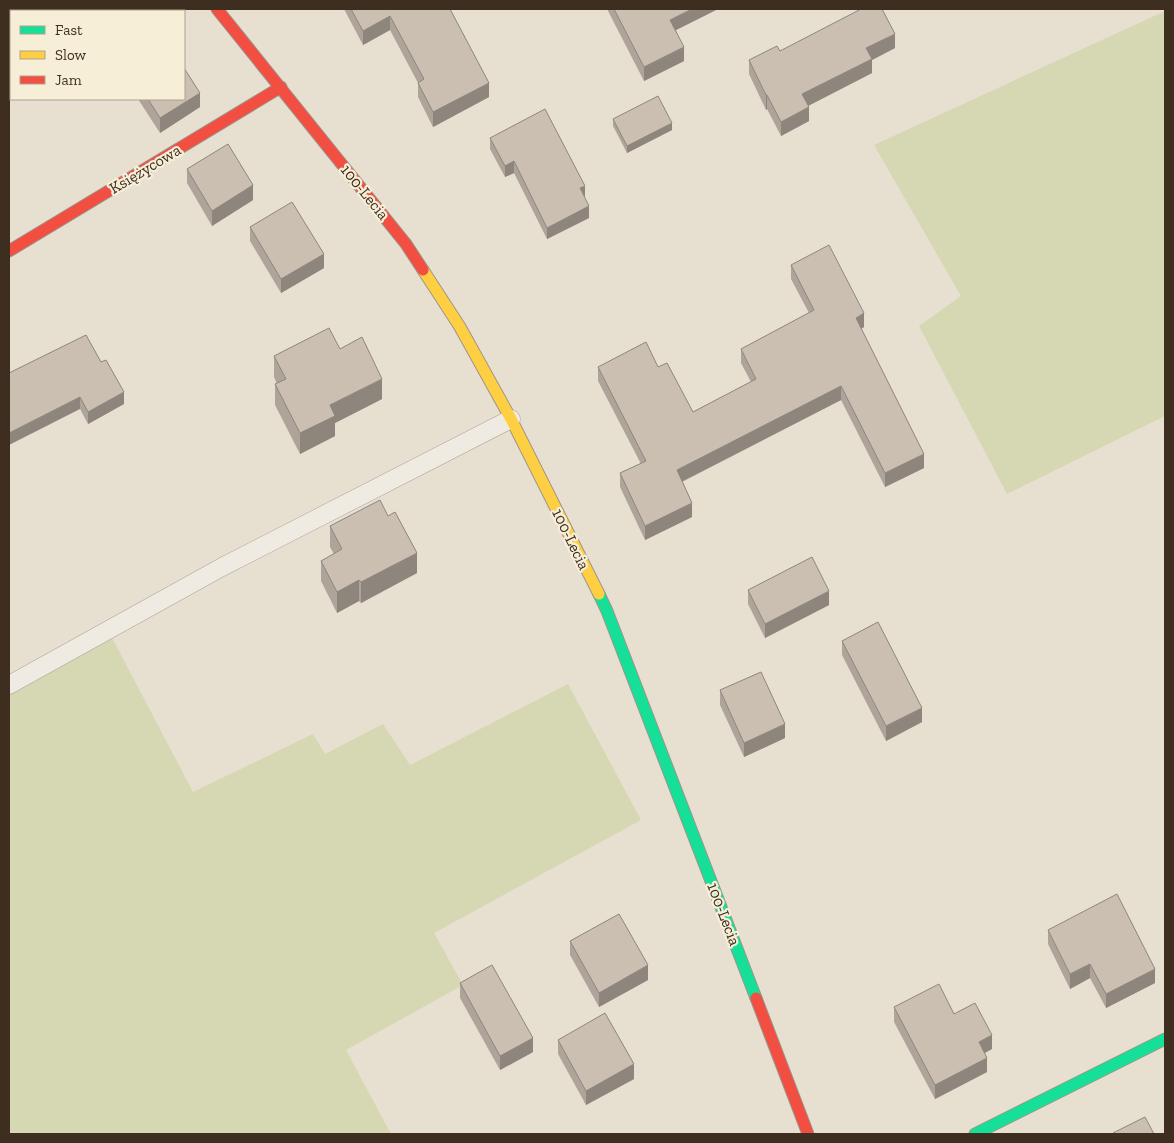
<svg xmlns="http://www.w3.org/2000/svg" width="1174" height="1143" viewBox="0 0 1174 1143" font-family="'Zilla Slab',serif">
	<style>
		.green { fill: #d6d7b3 }
		.lines { fill: none; stroke-linecap: round; stroke-linejoin: round }
		.lane-casing { stroke: #ada599; stroke-width: 19 }
		.fast-casing { stroke: #9c958a; stroke-width: 13 }
		.slow-casing { stroke: #9c958a; stroke-width: 13 }
		.jam-casing { stroke: #9c958a; stroke-width: 13 }
		.lane { stroke: #efebe3; stroke-width: 18 }
		.fast { stroke: #16e098; stroke-width: 11 }
		.slow { stroke: #ffcf43; stroke-width: 11 }
		.jam { stroke: #f24e42; stroke-width: 11 }
		.wall { fill: #afa499 }
		.shaded-wall { fill: #8e867d }
		.building { fill: #cbbfb2; stroke: #8e867d }
		.labels { text-anchor: middle; dominant-baseline: central; stroke-width: 4.5; stroke-linejoin: round; paint-order: stroke }
		.street-label { font-size: 16px; fill: #3d2e20; stroke: #f7eed8 }
	</style>
	<rect width="100%" height="100%" fill="#e7e0d1"/>
	<g class="green">
		<polygon points="1165,11 1165,416 1007,494 919,326 961,296 874,145"/>
		<polygon points="108,630 193,792 313,734 325,754 383,724 410,765 568,684 641,820 434,933 463,985 346,1050 391,1134 9,1134 9,685"/>
	</g>
	<g class="lines">
		<defs>
			<polyline id="lane" points="9,685 222,567 511,419"/>
			<g id="fast">
				<polyline points="599,594 607,611 756,998"/>
				<polyline points="975,1134 1165,1039"/>
			</g>
			<polyline id="slow" points="423,270 460,327 511,419 599,594"/>
			<g id="jam">
				<polyline points="217,9 406,244 423,270"/>
				<polyline points="9,251 281,87"/>
				<polyline points="756,998 808,1134"/>
			</g>
		</defs>
		<use href="#lane" class="lane-casing"/>
		<use href="#fast" class="fast-casing"/>
		<use href="#slow" class="slow-casing"/>
		<use href="#jam" class="jam-casing"/>
		<use href="#lane" class="lane"/>
		<use href="#fast" class="fast"/>
		<use href="#slow" class="slow"/>
		<use href="#jam" class="jam"/>
	</g>
	<g class="wall">
		<polygon points="9,9 34,9 11,72 9,69"/>
		<polygon points="344,9 450,9 489,97 433,127 418,97 418,83 390,30 363,45"/>
		<polygon points="607,9 718,9 676,30 684,61 644,81"/>
		<polygon points="895,48 872,60 872,73 808,106 809,121 781,136 767,109 766,110 749,74 749,60 780,51"/>
		<polygon points="138,99 184,99 200,107 160,133"/>
		<polygon points="613,119 672,130 627,153 613,126"/>
		<polygon points="490,138 585,198 589,218 547,239 514,173 505,177 490,149"/>
		<polygon points="187,169 253,200 212,226 187,183"/>
		<polygon points="250,227 324,268 281,293 250,241"/>
		<polygon points="791,265 864,327 861,329 924,468 885,487 841,400 682,482 692,517 645,540 620,487 620,473 641,464 598,381 598,367 658,367 693,412 751,382 741,363 741,349 809,313 791,279"/>
		<polygon points="340,349 382,399 335,423 335,436 300,454 275,405 275,384 277,384 274,377 274,356"/>
		<polygon points="9,373 124,404 88,424 80,409"/>
		<polygon points="330,526 417,573 361,603 359,601 337,613 321,581 321,561 334,554 330,547"/>
		<polygon points="748,590 829,605 765,638 748,604"/>
		<polygon points="842,641 922,722 886,741 842,655"/>
		<polygon points="720,690 785,738 744,757 720,705"/>
		<polygon points="1048,930 1155,983 1106,1008 1090,978 1070,989 1048,944"/>
		<polygon points="570,941 648,980 599,1007 570,955"/>
		<polygon points="460,983 533,1052 500,1070 460,998"/>
		<polygon points="894,1007 954,1014 992,1049 985,1053 987,1072 935,1099 894,1022"/>
		<polygon points="558,1040 634,1079 586,1105 558,1054"/>
	</g>
	<g class="shaded-wall">
		<polygon points="692,9 718,9 670,33 670,20"/>
		<polygon points="390,16 390,30 363,45 363,31"/>
		<polygon points="895,34 895,48 872,60 872,73 802,109 802,94 866,48"/>
		<polygon points="684,47 684,61 644,81 644,67"/>
		<polygon points="489,83 489,97 433,127 433,112"/>
		<polygon points="200,93 200,107 160,133 160,118"/>
		<polygon points="766,95 767,95 767,109 766,110"/>
		<polygon points="809,107 809,121 781,136 781,122"/>
		<polygon points="672,123 672,130 627,153 627,146"/>
		<polygon points="514,161 514,173 505,177 505,166"/>
		<polygon points="253,185 253,200 212,226 212,211"/>
		<polygon points="585,186 585,198 580,188"/>
		<polygon points="589,206 589,218 547,239 547,228"/>
		<polygon points="324,254 324,268 281,293 281,279"/>
		<polygon points="864,313 864,327 856,332 856,318"/>
		<polygon points="382,379 382,399 335,423 335,436 300,454 300,433 330,405"/>
		<polygon points="841,386 841,400 677,484 677,470"/>
		<polygon points="124,392 124,404 88,424 88,412"/>
		<polygon points="80,397 80,409 9,445 9,433"/>
		<polygon points="924,454 924,468 885,487 885,473"/>
		<polygon points="692,503 692,517 645,540 645,526"/>
		<polygon points="417,553 417,573 361,603 361,582"/>
		<polygon points="359,580 359,601 337,613 337,592"/>
		<polygon points="829,591 829,605 765,638 765,624"/>
		<polygon points="922,708 922,722 886,741 886,726"/>
		<polygon points="785,724 785,738 744,757 744,743"/>
		<polygon points="1090,964 1090,978 1070,989 1070,974"/>
		<polygon points="648,965 648,980 599,1007 599,993"/>
		<polygon points="1155,969 1155,983 1106,1008 1106,994"/>
		<polygon points="992,1035 992,1049 979,1056 979,1042"/>
		<polygon points="533,1038 533,1052 500,1070 500,1056"/>
		<polygon points="987,1058 987,1072 935,1099 935,1085"/>
		<polygon points="634,1064 634,1079 586,1105 586,1091"/>
	</g>
	<g class="building">
		<polygon points="9,9 34,9 36,11 11,11 11,58 9,55"/>
		<polygon points="351,9 450,9 489,83 433,112 418,83 424,79 390,16 363,31"/>
		<polygon points="614,9 692,9 670,20 684,47 644,67"/>
		<polygon points="861,9 882,9 895,34 866,48 872,59 802,94 809,107 781,122 767,95 766,95 749,60 777,46 780,51"/>
		<polygon points="184,68 200,93 160,118 148,99 184,99"/>
		<polygon points="658,96 672,123 627,146 613,119"/>
		<polygon points="545,109 585,186 580,188 589,206 547,228 514,161 505,166 490,138"/>
		<polygon points="228,144 253,185 212,211 187,169"/>
		<polygon points="292,202 324,254 281,279 250,227"/>
		<polygon points="829,245 864,313 856,318 924,454 885,473 841,386 677,470 692,503 645,526 620,473 646,461 598,367 646,342 658,367 667,363 693,412 756,379 741,349 814,310 791,265"/>
		<polygon points="329,328 340,349 362,337 382,379 330,405 335,416 300,433 275,384 286,379 274,356"/>
		<polygon points="86,335 101,362 106,360 124,392 88,412 80,397 9,433 9,373"/>
		<polygon points="380,500 388,516 395,512 417,553 361,582 359,580 337,592 321,561 342,549 330,526"/>
		<polygon points="812,557 829,591 765,624 748,590"/>
		<polygon points="878,622 922,708 886,726 842,641"/>
		<polygon points="761,672 785,724 744,743 720,690"/>
		<polygon points="1117,894 1155,969 1106,994 1090,964 1070,974 1048,930"/>
		<polygon points="619,914 648,965 599,993 570,941"/>
		<polygon points="492,965 533,1038 500,1056 460,983"/>
		<polygon points="939,984 954,1014 975,1003 992,1035 979,1042 987,1058 935,1085 894,1007"/>
		<polygon points="605,1013 634,1064 586,1091 558,1040"/>
		<polygon points="1145,1117 1154,1134 1113,1134 1113,1133"/>
	</g>
	<g class="labels">
		<g class="street-label">
			<text transform="translate(145 169) rotate(-31)">Księżycowa</text>
			<text transform="translate(365 192) rotate(51)">100-Lecia</text>
			<text transform="translate(571 539) rotate(64)">100-Lecia</text>
			<text transform="translate(724 914) rotate(69)">100-Lecia</text>
		</g>
	</g>
	<rect width="1174" height="1143" fill="none" stroke="#3d2e20" stroke-width="20"/>
	<rect x="10" y="10" width="175" height="90" fill="#f7eed8" stroke="#ada18e"/>
	<rect x="20" y="26" width="25" height="8" fill="#16e098" stroke="#ada18e"/>
	<text x="55" y="35" font-size="15" fill="#3d2e20">Fast</text>
	<rect x="20" y="51" width="25" height="8" fill="#ffcf43" stroke="#ada18e"/>
	<text x="55" y="60" font-size="15" fill="#3d2e20">Slow</text>
	<rect x="20" y="76" width="25" height="8" fill="#f24e42" stroke="#ada18e"/>
	<text x="55" y="85" font-size="15" fill="#3d2e20">Jam</text>
</svg>
